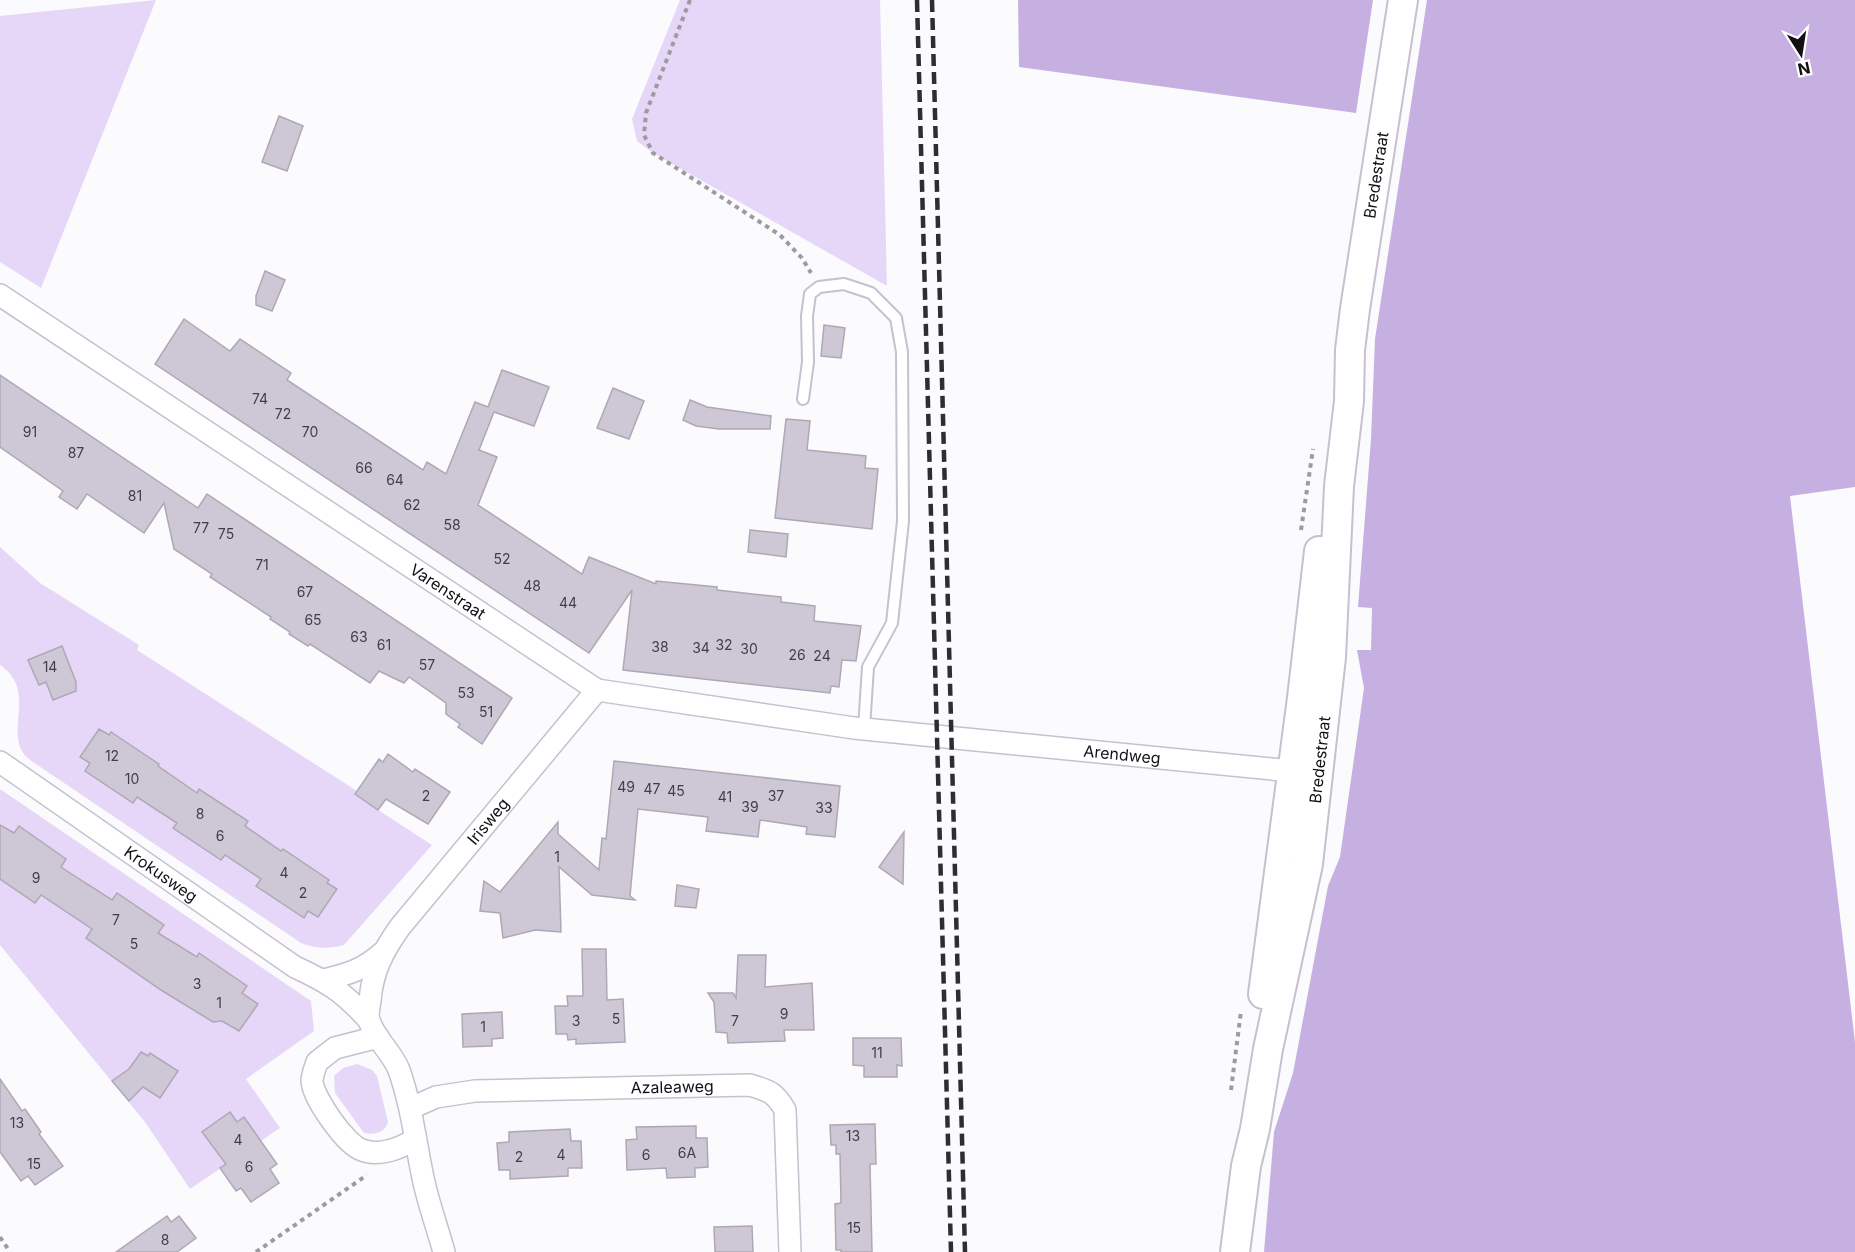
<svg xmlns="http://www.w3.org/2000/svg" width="1855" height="1252" viewBox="0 0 1855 1252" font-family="Inter,sans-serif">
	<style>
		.green { fill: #e6d7f9; fill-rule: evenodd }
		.forest { fill: #c6b0e1 }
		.building { fill: #cec7d6; stroke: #aea8b6; stroke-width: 1.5 }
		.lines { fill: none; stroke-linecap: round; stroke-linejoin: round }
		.lane-casing { stroke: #c6c0cf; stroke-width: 14 }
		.street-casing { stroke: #c6c0cf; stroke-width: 24 }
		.secondary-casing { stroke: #c6c0cf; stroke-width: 32 }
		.path { stroke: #9c9b9f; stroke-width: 4; stroke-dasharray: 4.5 4.5; stroke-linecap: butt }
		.lane { stroke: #fff; stroke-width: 10 }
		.street { stroke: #fff; stroke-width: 21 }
		.secondary { stroke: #fff; stroke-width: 28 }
		.rail { stroke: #2f2d32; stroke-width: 4.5; stroke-dasharray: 12 6; stroke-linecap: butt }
		.labels { text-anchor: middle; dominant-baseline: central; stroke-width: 4.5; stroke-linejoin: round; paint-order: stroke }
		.number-label { font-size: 14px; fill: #413e45 }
		.street-label { font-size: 16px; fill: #121015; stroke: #fff }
	</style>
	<rect width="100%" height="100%" fill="#fbfafd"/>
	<g class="green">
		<polygon points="156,0 41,288 0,262 0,16"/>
		<polygon points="680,0 880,0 887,286 653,153 637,141 632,119"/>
		<path d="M0,547L40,583L139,645L137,650L357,791L355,795L432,845L344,945C328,949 317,949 301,943L30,760C27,757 22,753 21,749C9,723 35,689 0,665ZM112,732L159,763L133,802L85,771L90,763L81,757ZM188,786L197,793L200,789L247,821L221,860L173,828L178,821L169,814ZM283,849L328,879L326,883L337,890L318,917L308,911L303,918L256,886Z"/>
		<path d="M0,789L311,1001L314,1031L246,1079L280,1128L190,1189L145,1122L0,945V879L41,895L51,901L70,873L61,867L66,858L19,826L14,833L0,834ZM117,893L164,925L158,933L92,929L83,923L112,900ZM200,954L247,986L242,993L258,1004L239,1031L222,1021L196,1011L195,1012L162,990Z"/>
		<path d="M357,1064L372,1070L377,1076L388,1122C385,1133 374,1135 364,1133L335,1093L334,1076L343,1068Z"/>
	</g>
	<g class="forest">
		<polygon points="1018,0 1373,0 1356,113 1019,67"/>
		<polygon points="1427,0 1855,0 1855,487 1790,496 1855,1042 1855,1252 1264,1252 1274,1132 1293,1073 1328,886 1340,857 1364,688 1357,650 1371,650 1372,608 1358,607 1371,439 1375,339"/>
	</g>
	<g class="building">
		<polygon points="279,116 303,126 287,171 262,162"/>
		<polygon points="265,271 285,280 272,311 256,305 256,296"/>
		<polygon points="184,319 230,351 240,339 291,373 287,380 423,470 427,462 446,474 475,402 488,407 502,370 549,387 534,426 494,412 479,450 497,457 478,505 582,574 589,557 656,584 656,581 717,587 717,590 781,597 781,602 815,606 814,621 861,626 856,661 842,660 839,687 831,686 830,693 623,670 632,590 589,653 155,364"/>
		<polygon points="824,325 845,328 841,358 821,356"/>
		<polygon points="0,375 198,508 207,494 512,698 482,744 458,727 460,724 446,714 446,703 409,677 404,683 379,671 370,683 310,644 308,646 289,634 290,632 270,619 271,617 210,577 212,574 174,549 164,503 144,533 87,494 77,509 59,497 63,491 0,447"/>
		<polygon points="613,388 644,401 629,439 597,428"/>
		<polygon points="690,400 707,407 771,416 770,429 719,429 696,426 683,420"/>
		<polygon points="786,419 810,421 807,450 866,456 865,468 878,469 872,529 775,518"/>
		<polygon points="750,530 788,534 786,557 748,552"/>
		<polygon points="62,646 76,682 76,691 53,700 46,682 39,685 28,660"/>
		<polygon points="99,729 109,735 111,732 159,764 158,766 197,793 199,789 248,821 245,826 281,851 283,849 329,880 327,883 337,889 318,917 308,911 304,918 256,886 261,879 225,855 221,860 173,828 177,823 137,797 133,803 85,771 90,763 80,757"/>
		<polygon points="388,754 413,772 415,769 450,792 428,824 386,799 378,810 355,794 379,759 383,762"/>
		<polygon points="614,761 840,786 835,837 806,834 807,827 760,820 758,837 706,831 708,817 638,809 630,896 635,900 592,895 559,867 561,932 535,930 503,938 500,913 480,911 484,881 500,892 558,822 558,834 599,870 602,838 606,839"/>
		<polygon points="0,825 14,833 19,826 66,859 61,867 70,873 112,900 117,893 164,925 158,933 197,957 199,953 247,986 242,993 258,1004 239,1031 222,1021 213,1022 161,990 86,938 92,929 41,895 35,903 0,879"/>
		<polygon points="904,832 903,884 879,867"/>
		<polygon points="677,885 699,889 696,908 675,906"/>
		<polygon points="582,949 606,949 607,1000 623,999 625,1042 576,1044 576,1039 568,1040 567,1034 556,1034 555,1006 568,1006 567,996 583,996"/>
		<polygon points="738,955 766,955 765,987 812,983 814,1030 784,1030 785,1041 728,1043 727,1033 716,1032 714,1002 708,993 733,993 736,998"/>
		<polygon points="502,1012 503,1038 492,1039 492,1046 463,1047 462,1014"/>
		<polygon points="853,1038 901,1038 902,1066 897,1065 897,1077 864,1077 864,1066 853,1065"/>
		<polygon points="141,1052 148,1056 150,1053 178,1071 160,1098 143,1087 129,1101 112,1081 129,1069"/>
		<polygon points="0,1079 22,1111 25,1109 41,1132 39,1134 63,1166 35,1185 28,1176 21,1181 0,1152"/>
		<polygon points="230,1112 237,1122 244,1117 277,1164 270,1169 279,1183 251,1202 241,1188 236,1191 220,1168 226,1164 202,1132"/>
		<polygon points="875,1124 876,1164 870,1164 872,1252 841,1252 841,1250 836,1250 835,1204 841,1203 840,1154 836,1154 836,1145 831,1145 830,1125"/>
		<polygon points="696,1126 696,1138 707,1138 708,1167 695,1168 695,1177 667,1178 666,1168 627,1170 626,1140 637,1139 636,1127"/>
		<polygon points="570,1129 571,1141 581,1141 582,1168 568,1168 568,1176 510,1179 510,1170 499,1170 497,1143 509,1142 509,1132"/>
		<polygon points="167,1216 171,1222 179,1216 196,1238 177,1252 116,1252"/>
		<polygon points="752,1226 753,1252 715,1252 714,1227"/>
	</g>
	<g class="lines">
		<defs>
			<polyline id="lane" points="803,399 808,362 807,316 810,294 819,287 844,284 871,293 896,318 902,352 903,521 892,623 868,667 864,728"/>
			<g id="street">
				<path id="s1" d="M0,295L597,690L854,728L1292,771"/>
				<path id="s2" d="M0,762L295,967C328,982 343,992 368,1019"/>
				<path d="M324,980C348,974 363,970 382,953"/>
				<path d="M378,1037L335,1048L317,1062C315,1067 313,1074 312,1080C312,1097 346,1145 362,1150C380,1157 401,1148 415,1139"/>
				<path id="s3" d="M411,1108L436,1097L475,1091L750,1085C769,1091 775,1092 785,1110L790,1252"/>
				<path id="s4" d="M444,1252C437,1226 427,1200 422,1173C415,1138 411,1104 399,1070C392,1052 374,1038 369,1020C367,1014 369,1007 370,1001C372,972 383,951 400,927L597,690"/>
			</g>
			<g id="secondary">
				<polyline points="1263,994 1302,698 1319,551"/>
				<path id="s5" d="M1235,1252L1246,1166L1255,1129L1268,1049L1308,864L1331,657L1339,486L1349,401L1350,350L1355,309L1403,0"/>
			</g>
		</defs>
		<use href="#lane" class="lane-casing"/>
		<use href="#street" class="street-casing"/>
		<use href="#secondary" class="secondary-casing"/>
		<g class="path">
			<polyline points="690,0 646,113 644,135 653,153 780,235 802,258 811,273"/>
			<polyline points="1301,530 1313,449"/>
			<polyline points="1231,1090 1241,1011"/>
			<polyline points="0,1237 10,1252"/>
			<polyline points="256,1252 367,1175"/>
		</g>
		<use href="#lane" class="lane"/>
		<use href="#street" class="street"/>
		<use href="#secondary" class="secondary"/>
		<g class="rail">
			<polyline points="917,0 951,1252"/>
			<polyline points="932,0 965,1252"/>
		</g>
	</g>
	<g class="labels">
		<g class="number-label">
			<text x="260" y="398">74</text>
			<text x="283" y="413">72</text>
			<text x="30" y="431">91</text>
			<text x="310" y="431">70</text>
			<text x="76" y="452">87</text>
			<text x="364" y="467">66</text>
			<text x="395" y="479">64</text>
			<text x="135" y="495">81</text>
			<text x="412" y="504">62</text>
			<text x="452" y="524">58</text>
			<text x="201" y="527">77</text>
			<text x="226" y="533">75</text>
			<text x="502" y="558">52</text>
			<text x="262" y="564">71</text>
			<text x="532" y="585">48</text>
			<text x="305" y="591">67</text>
			<text x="568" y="602">44</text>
			<text x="313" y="619">65</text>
			<text x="359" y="636">63</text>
			<text x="384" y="644">61</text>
			<text x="724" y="644">32</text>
			<text x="660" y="646">38</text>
			<text x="701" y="647">34</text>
			<text x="749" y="648">30</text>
			<text x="797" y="654">26</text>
			<text x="822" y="655">24</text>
			<text x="427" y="664">57</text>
			<text x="50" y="666">14</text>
			<text x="466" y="692">53</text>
			<text x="486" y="711">51</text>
			<text x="112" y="755">12</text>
			<text x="132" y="778">10</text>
			<text x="626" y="786">49</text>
			<text x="652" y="788">47</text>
			<text x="676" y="790">45</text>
			<text x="426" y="795">2</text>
			<text x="776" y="795">37</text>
			<text x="725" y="796">41</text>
			<text x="750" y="806">39</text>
			<text x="824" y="807">33</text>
			<text x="200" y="813">8</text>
			<text x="220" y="835">6</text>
			<text x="557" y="856">1</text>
			<text x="284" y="872">4</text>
			<text x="36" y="877">9</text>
			<text x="303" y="892">2</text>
			<text x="116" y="919">7</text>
			<text x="134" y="943">5</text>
			<text x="197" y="983">3</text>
			<text x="219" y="1002">1</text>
			<text x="784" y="1013">9</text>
			<text x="616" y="1018">5</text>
			<text x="576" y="1020">3</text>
			<text x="735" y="1020">7</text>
			<text x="483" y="1026">1</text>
			<text x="877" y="1052">11</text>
			<text x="17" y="1122">13</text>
			<text x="853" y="1135">13</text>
			<text x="238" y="1139">4</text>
			<text x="687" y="1152">6A</text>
			<text x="561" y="1154">4</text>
			<text x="646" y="1154">6</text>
			<text x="519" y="1156">2</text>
			<text x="34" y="1163">15</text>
			<text x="249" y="1166">6</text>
			<text x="854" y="1227">15</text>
			<text x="165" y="1239">8</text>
		</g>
		<g class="street-label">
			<text stroke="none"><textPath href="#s5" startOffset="1088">Bredestraat</textPath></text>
			<text stroke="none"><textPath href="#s1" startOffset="537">Varenstraat</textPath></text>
			<text stroke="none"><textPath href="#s1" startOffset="1245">Arendweg</textPath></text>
			<text stroke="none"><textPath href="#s5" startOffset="500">Bredestraat</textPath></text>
			<text stroke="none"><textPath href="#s4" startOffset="484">Irisweg</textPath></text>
			<text stroke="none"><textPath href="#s2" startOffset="196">Krokusweg</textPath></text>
			<text stroke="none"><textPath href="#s3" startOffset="264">Azaleaweg</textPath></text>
		</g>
	</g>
	<g transform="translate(1801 54) rotate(168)" stroke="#ffffff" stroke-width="4.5" paint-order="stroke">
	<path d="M0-4.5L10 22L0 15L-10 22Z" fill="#121015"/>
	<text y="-9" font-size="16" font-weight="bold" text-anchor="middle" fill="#121015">N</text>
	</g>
</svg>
